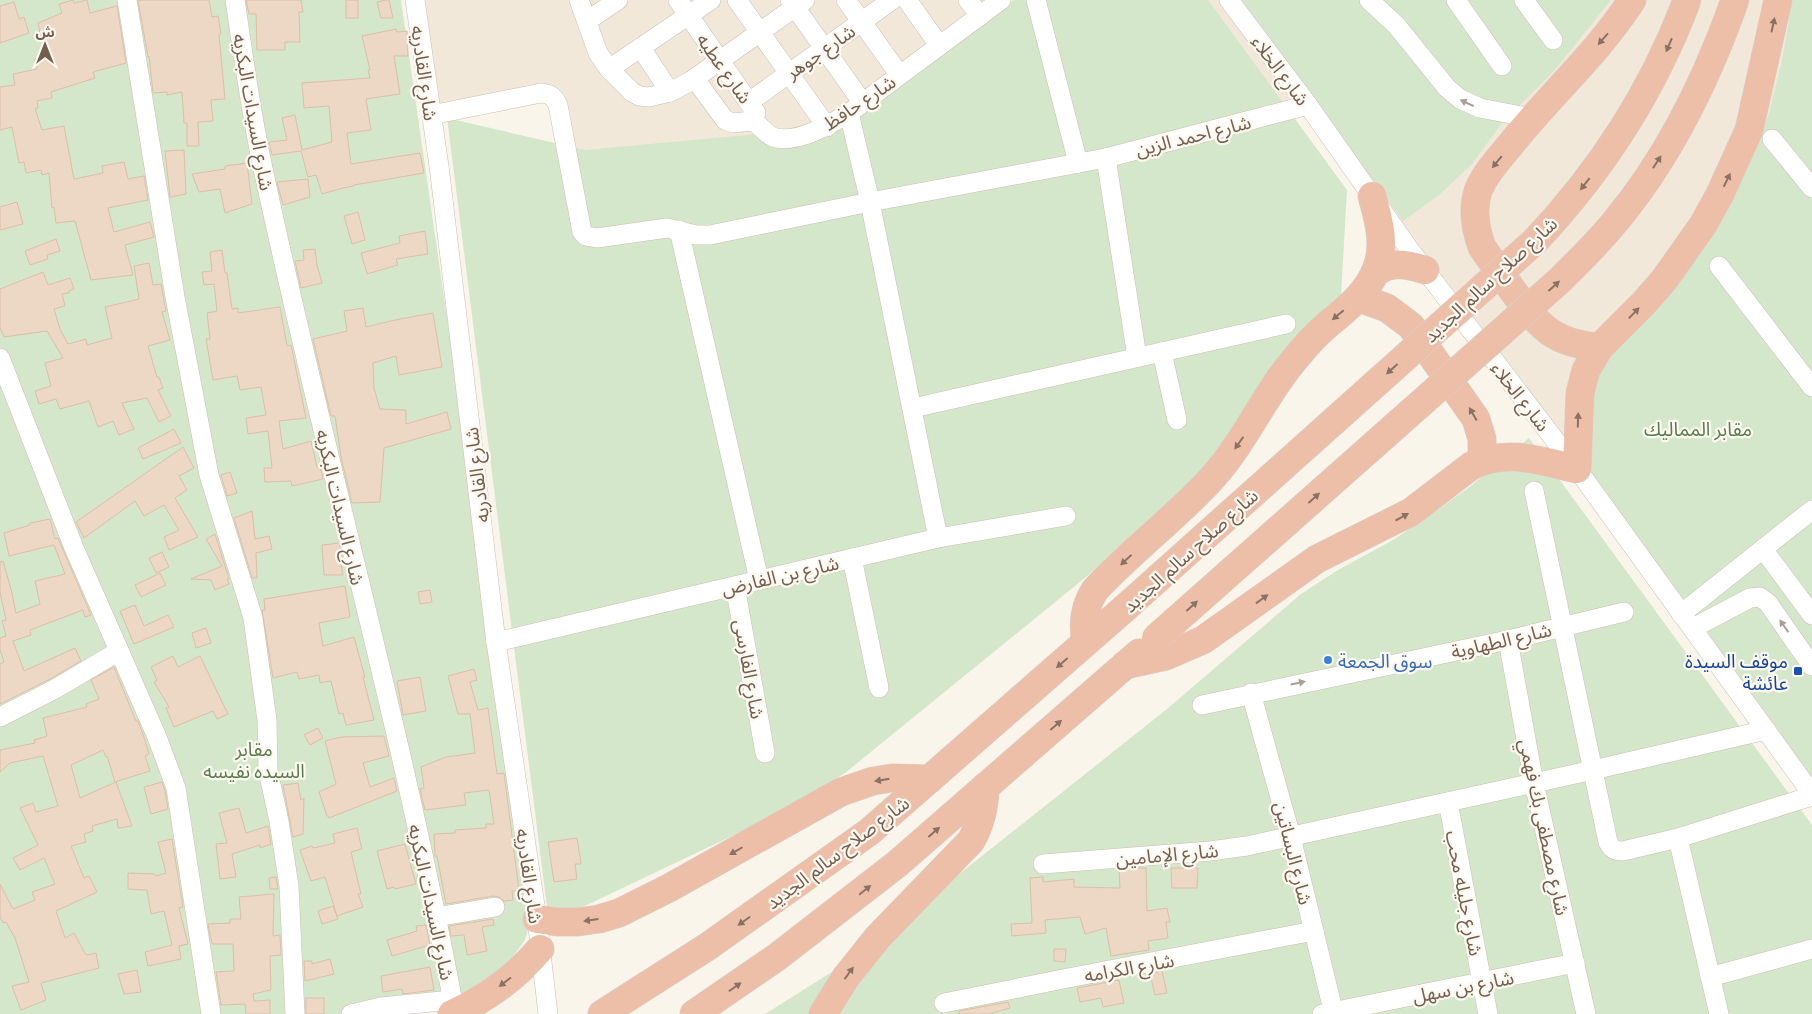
<svg xmlns="http://www.w3.org/2000/svg" width="1812" height="1014" viewBox="0 0 1812 1014" font-family="'Titillium Web','Noto Sans Arabic',sans-serif">
	<style>
		.residential { fill: #f1e8da }
		.green { fill: #d4e7ca }
		.building { fill: #edd7c5; stroke: #ddbfa8 }
		.lines { fill: none; stroke-linecap: round; stroke-linejoin: round }
		.minor-casing { stroke: #ccbeb1; stroke-width: 20 }
		.highway-casing { stroke: #d8d2ce; stroke-width: 29 }
		.minor { stroke: #fff; stroke-width: 19 }
		.highway { stroke: #edbfa9; stroke-width: 28 }
		.highway-bridge-casing { stroke: #d8d2ce; stroke-width: 29; stroke-linecap: butt }
		.highway-bridge { stroke: #edbfa9; stroke-width: 28 }
		.oneway { fill: #8b7162 }
		.oneway2 { fill: #ab9e96 }
		.shop-dot { fill: #3f7fe0; stroke: #fdf9f1; stroke-width: 2 }
		.transit-dot { fill: #1a4fb4; stroke: #fdf9f1; stroke-width: 2 }
		.labels { text-anchor: middle; dominant-baseline: central; stroke-width: 4.5; stroke-linejoin: round; paint-order: stroke }
		.street-label { font-size: 19px; fill: #735e50; stroke: #fdf9f1 }
		.park-label { font-size: 19px; fill: #587c4d; stroke: #fdf9f1 }
		.shop-label { font-size: 19px; fill: #366cbe; stroke: #fdf9f1; text-anchor: start }
		.transit-label { font-size: 19px; fill: #164399; stroke: #fdf9f1; text-anchor: end }
	</style>
	<rect width="100%" height="100%" fill="#faf5eb"/>
	<polygon class="residential" points="422,0 1812,0 1812,797 1308,102 585,244 557,94 437,118"/>
	<g class="green">
		<polygon points="0,0 401,0 533,912 525,940 515,954 504,966 477,986 462,994 386,1014 0,1014"/>
		<polygon points="1014,0 1208,0 1347,190 1341,297 1322,311 1301,334 1231,439 1156,520 845,773 774,816 549,923 447,118 585,150 846,126"/>
		<polygon points="1240,0 1611,0 1554,71 1502,123 1472,164 1439,195 1403,221"/>
		<polygon points="1792,0 1812,0 1812,778 1564,440 1571,421 1589,384 1735,193 1760,140 1769,113 1783,56"/>
		<polygon points="1529,438 1812,825 1812,1014 765,1014 851,960 1167,709 1301,594 1338,570 1393,540 1436,511 1468,488"/>
	</g>
	<g class="building">
		<polygon points="73,0 74,3 87,0 90,13 117,6 126,63 93,72 95,78 51,92 52,98 37,101 38,108 35,109 42,130 64,126 74,179 103,173 102,166 124,162 128,179 144,176 148,200 108,208 114,232 150,222 154,237 125,245 133,275 91,280 75,221 56,223 54,207 52,208 49,173 42,175 41,170 26,173 24,162 19,163 12,127 0,130 0,87 15,85 13,74 37,69 35,59 45,56 38,23 62,13 59,4"/>
		<polygon points="141,0 209,0 212,17 218,16 221,34 219,35 225,99 211,100 213,121 198,122 199,146 187,146 187,123 184,123 182,92 167,95 167,92 153,93 149,56 148,57 138,1"/>
		<polygon points="246,0 301,0 303,12 299,12 300,42 285,42 285,50 257,50 256,14 249,14"/>
		<rect x="346" y="0" width="12" height="18"/>
		<polygon points="385,0 389,0 393,18 381,18 377,2"/>
		<polygon points="14,2 19,19 24,17 29,33 0,43 0,6"/>
		<polygon points="396,29 397,32 407,31 408,56 394,56 400,94 366,99 371,130 347,133 351,164 420,153 424,173 354,185 354,186 343,188 322,194 316,175 308,177 301,151 272,155 269,142 287,140 282,118 295,115 302,150 332,142 329,106 304,108 302,83 370,78 368,70 370,70 362,36"/>
		<polygon points="184,150 186,194 170,197 165,151"/>
		<polygon points="247,163 252,204 225,213 220,189 199,192 192,174 225,169 225,166"/>
		<polygon points="308,179 310,197 283,205 277,182"/>
		<polygon points="17,202 23,224 0,230 0,207"/>
		<polygon points="358,212 365,240 352,244 344,216"/>
		<polygon points="425,231 428,254 396,259 398,265 367,274 361,253 400,243 399,236"/>
		<polygon points="56,239 60,251 47,255 48,259 30,265 25,251"/>
		<polygon points="315,249 317,265 322,283 301,288 295,261 304,260 303,250"/>
		<polygon points="222,250 225,273 227,273 232,309 238,308 238,313 280,307 287,346 291,345 306,418 279,421 283,449 311,441 317,467 320,466 323,479 292,486 291,481 265,482 264,468 272,468 268,431 248,434 246,418 266,415 261,387 240,390 237,376 213,380 206,339 210,339 207,313 217,311 214,284 204,285 202,272 212,271 210,252"/>
		<polygon points="149,263 153,285 161,284 166,311 162,312 170,340 148,346 157,377 159,377 163,388 158,390 171,416 159,422 147,398 122,403 134,429 119,435 113,421 98,427 89,401 60,409 56,399 39,404 35,391 51,386 45,363 63,358 47,331 4,337 0,328 0,289 43,272 48,285 70,278 74,289 69,291 69,293 62,294 65,306 54,309 60,329 68,344 86,339 87,345 112,338 105,307 139,299 134,266"/>
		<polygon points="363,308 366,327 395,320 433,313 442,367 399,375 396,356 373,363 374,388 380,409 406,410 406,424 447,412 451,429 384,448 380,502 352,503 341,457 335,416 331,416 313,339 347,331 344,311"/>
		<polygon points="174,429 181,443 143,459 138,448"/>
		<polygon points="183,447 194,468 179,476 187,490 175,498 198,537 169,550 164,537 179,530 164,505 144,516 135,501 84,538 76,522"/>
		<polygon points="230,472 237,493 227,496 221,475"/>
		<polygon points="252,511 255,539 269,536 272,549 256,553 257,578 252,578 234,518"/>
		<polygon points="50,519 55,539 58,538 91,615 85,617 83,610 30,630 31,635 13,641 24,671 75,648 81,661 50,679 0,704 0,664 4,662 0,650 0,638 6,636 2,621 6,620 0,592 0,562 3,561 11,589 16,613 40,604 35,581 65,574 54,545 9,556 4,533 30,525 30,523"/>
		<polygon points="215,534 229,579 227,579 229,584 215,590 211,580 191,579 222,566 206,539"/>
		<polygon points="339,543 342,556 343,564 341,565 343,575 324,575 322,545"/>
		<polygon points="162,552 169,567 156,573 149,558"/>
		<polygon points="160,573 166,585 141,597 135,585"/>
		<polygon points="345,586 350,617 319,623 323,646 354,637 365,677 363,677 374,720 346,725 343,713 339,714 331,681 320,683 319,675 299,679 297,672 273,678 262,610 265,610 264,599"/>
		<polygon points="430,590 432,602 420,604 418,592"/>
		<polygon points="135,605 144,626 168,615 174,627 134,644 120,611"/>
		<polygon points="206,628 211,643 196,648 192,633"/>
		<polygon points="173,656 178,667 200,656 228,714 217,719 213,711 174,727 166,708 169,707 154,682 157,680 151,667"/>
		<polygon points="114,667 136,721 138,721 143,734 149,754 145,756 150,771 115,782 107,756 106,757 103,750 71,765 80,798 116,782 132,826 118,828 117,819 92,826 93,831 84,834 86,842 71,846 84,878 89,876 97,892 56,911 65,938 74,933 86,955 96,953 99,968 41,983 46,1000 21,1010 12,986 29,982 15,938 6,922 3,923 0,917 0,884 13,909 35,900 32,892 55,884 44,858 20,870 13,858 38,845 20,808 33,803 36,812 58,806 43,756 10,763 0,772 0,750 35,743 34,740 47,736 43,718 87,707 86,704 99,699 91,680"/>
		<polygon points="474,669 477,680 470,682 478,710 488,708 497,774 504,773 519,890 512,891 513,900 504,901 499,897 493,896 446,904 437,856 435,856 434,834 455,833 455,830 486,828 486,824 494,824 489,790 464,793 466,805 425,810 420,789 424,788 421,767 446,757 475,753 470,714 458,714 448,676"/>
		<polygon points="420,677 426,711 403,715 397,681"/>
		<polygon points="318,728 323,738 310,745 304,735"/>
		<polygon points="384,736 389,756 363,763 370,787 394,778 397,791 329,818 328,816 327,816 319,792 336,784 325,741 341,737"/>
		<polygon points="162,782 165,791 168,809 151,814 144,787"/>
		<polygon points="298,783 301,800 304,798 303,834 293,837 283,785"/>
		<polygon points="239,808 246,833 268,826 271,844 260,848 260,845 232,854 236,877 220,879 216,844 227,843 219,813"/>
		<polygon points="357,828 362,849 351,852 361,894 358,894 363,907 337,916 325,877 311,881 300,850 312,846 313,848 335,843 333,834"/>
		<polygon points="577,838 581,864 575,864 577,879 554,882 548,842"/>
		<polygon points="172,839 183,907 179,908 188,944 179,946 181,959 148,966 145,952 172,945 164,911 151,914 147,890 128,889 128,873 155,874 156,876 166,873 158,842"/>
		<polygon points="405,844 416,884 395,889 394,887 387,889 377,851"/>
		<polygon points="1146,868 1147,911 1167,908 1170,922 1166,922 1168,938 1148,941 1149,950 1111,956 1106,928 1085,934 1080,917 1045,920 1046,933 1012,936 1011,924 1032,923 1030,878 1043,877 1043,882 1074,879 1074,887 1120,888 1119,869"/>
		<polygon points="1171,868 1198,868 1197,888 1172,888"/>
		<polygon points="276,877 278,889 270,889 269,878"/>
		<polygon points="274,894 273,936 280,935 281,955 270,956 271,990 253,994 254,1001 270,1000 270,1014 246,1014 245,1004 221,1005 216,972 234,971 233,944 212,944 208,924 230,923 230,919 241,919 239,897"/>
		<polygon points="333,906 338,919 322,924 318,911"/>
		<polygon points="493,919 494,925 482,927 487,951 467,955 464,935 451,936 449,926"/>
		<polygon points="426,925 430,945 392,956 387,940 417,931 416,926"/>
		<polygon points="1054,949 1066,949 1065,962 1054,961"/>
		<polygon points="330,959 334,974 305,981 304,961 312,961 312,964"/>
		<polygon points="430,967 434,990 403,994 402,989 383,992 381,976"/>
		<polygon points="137,970 141,992 124,994 118,974"/>
		<polygon points="1162,971 1167,993 1155,995 1150,974"/>
		<polygon points="1119,980 1124,1003 1103,1007 1101,998 1080,1002 1077,988"/>
		<rect x="306" y="998" width="18" height="16"/>
		<polygon points="1008,1002 1010,1008 989,1014 959,1014 959,1011"/>
	</g>
	<g class="lines">
		<defs>
			<g id="minor">
				<polyline points="127,0 175,297 209,475 253,618 267,720 268,771 279,821 289,886 295,1014"/>
				<path d="M235,0C243,53 250,107 261,159C321,445 402,726 455,1013"/>
				<polyline points="415,0 439,166 496,642 537,919 548,1014"/>
				<polyline points="579,0 598,53 609,69 632,92 639,96 649,97 670,92 691,81 805,0"/>
				<polyline points="678,0 756,113"/>
				<polyline points="737,0 827,127"/>
				<polyline points="790,0 862,102"/>
				<polyline points="846,0 899,74"/>
				<polyline points="907,0 939,45"/>
				<polyline points="968,0 980,16"/>
				<polyline points="1036,0 1078,163"/>
				<polyline points="1229,0 1308,105 1409,249 1577,469 1812,794"/>
				<polyline points="1369,0 1396,25 1447,88 1460,99 1480,108 1532,118"/>
				<polyline points="1456,0 1502,66"/>
				<polyline points="1524,0 1553,40"/>
				<polyline points="587,21 618,0"/>
				<polyline points="641,48 670,92"/>
				<polyline points="609,69 711,0"/>
				<path d="M691,81L698,83L725,120L733,123L752,121C760,124 765,134 773,137C795,145 831,124 849,113L1001,0"/>
				<polyline points="749,102 892,0"/>
				<polyline points="849,113 870,202 938,538"/>
				<path d="M431,115L541,93C551,94 554,97 558,105L582,232L586,236L597,238L667,228L696,235H710L870,202L1106,158L1308,105"/>
				<polyline points="1772,139 1812,188"/>
				<polyline points="1106,158 1137,357"/>
				<polyline points="679,230 759,580"/>
				<polyline points="1719,266 1812,387"/>
				<polyline points="1162,352 1177,420"/>
				<polyline points="0,358 74,548 157,737 176,788 211,1014"/>
				<polyline points="913,408 1286,324"/>
				<path d="M1534,491L1608,842C1612,849 1614,851 1623,851L1678,838L1812,796"/>
				<polyline points="1763,549 1812,615"/>
				<polyline points="852,558 879,688"/>
				<polyline points="735,586 765,753"/>
				<polyline points="1681,614 1812,510"/>
				<polyline points="1693,628 1750,598 1760,597 1768,603 1812,666"/>
				<polyline points="1508,640 1534,783 1586,1014"/>
				<polyline points="496,642 938,538 1066,516"/>
				<polyline points="1251,693 1291,837 1334,1014"/>
				<polyline points="1202,705 1508,640 1624,612"/>
				<polyline points="0,717 55,689 119,651"/>
				<polyline points="1448,802 1488,1014"/>
				<polyline points="1678,838 1719,1014"/>
				<polyline points="1043,864 1210,851 1247,846 1593,770 1766,730"/>
				<polyline points="436,917 495,907"/>
				<polyline points="1710,977 1812,949"/>
				<polyline points="944,1003 1068,978 1314,931"/>
				<polyline points="351,1014 381,1007 452,1000"/>
				<polyline points="1322,1014 1575,963"/>
			</g>
			<g id="highway">
				<path d="M1375,273C1391,261 1407,264 1425,270"/>
				<polyline points="1359,298 1387,308 1411,326 1476,419 1482,439 1482,460"/>
				<path d="M1600,347C1553,344 1539,326 1513,291C1503,276 1492,262 1482,247C1475,228 1472,210 1478,191C1485,173 1499,159 1511,144C1550,95 1598,53 1632,0"/>
				<path d="M1086,642C1082,623 1084,607 1095,590C1132,550 1177,517 1213,477C1247,439 1266,391 1300,353C1308,343 1317,334 1326,326C1346,309 1366,295 1376,270C1386,246 1379,221 1372,196"/>
				<path d="M1125,665L1166,656L1203,640L1317,559L1411,512L1471,466C1506,448 1541,461 1577,469L1580,393L1586,370L1600,347L1643,304L1664,280L1703,225L1720,194L1749,130L1778,0"/>
				<polyline points="537,919 557,922 578,922 599,919 619,913 669,888 841,792 873,781 892,778 930,779"/>
				<path d="M452,1014C486,999 516,977 540,949"/>
				<polyline points="602,1014 707,947 869,832 1125,608"/>
				<polyline points="694,1014 777,957 897,864 1139,653"/>
				<path d="M823,1014L846,977L878,937L971,841C981,823 985,807 985,787"/>
			</g>
		</defs>
		<use href="#minor" class="minor-casing"/>
		<use href="#highway" class="highway-casing"/>
		<use href="#minor" class="minor"/>
		<use href="#highway" class="highway"/>
		<defs>
			<g id="highway-bridge">
				<path d="M1125,608L1535,241C1602,170 1653,91 1687,0"/>
				<path d="M1156,638L1559,281C1578,262 1597,244 1614,223C1668,159 1707,79 1735,0"/>
			</g>
		</defs>
		<use href="#highway-bridge" class="highway-bridge-casing"/>
		<use href="#highway-bridge" class="highway-bridge"/>
	</g>
	<defs><path id="oneway-solid" d="M-6-.8H1V-3.2L6.5 0L1 3.2V.8H-6Z" transform="scale(1.25)"/></defs>
	<g class="oneway">
		<use href="#oneway-solid" transform="translate(1773 25) rotate(-78)"/>
		<use href="#oneway-solid" transform="translate(1603 39) rotate(131)"/>
		<use href="#oneway-solid" transform="translate(1669 45) rotate(113)"/>
		<use href="#oneway-solid" transform="translate(1497 162) rotate(129)"/>
		<use href="#oneway-solid" transform="translate(1657 162) rotate(-57)"/>
		<use href="#oneway-solid" transform="translate(1727 180) rotate(-64)"/>
		<use href="#oneway-solid" transform="translate(1585 184) rotate(128)"/>
		<use href="#oneway-solid" transform="translate(1554 286) rotate(-42)"/>
		<use href="#oneway-solid" transform="translate(1634 313) rotate(-46)"/>
		<use href="#oneway-solid" transform="translate(1338 315) rotate(140)"/>
		<use href="#oneway-solid" transform="translate(1392 369) rotate(138)"/>
		<use href="#oneway-solid" transform="translate(1473 414) rotate(-120)"/>
		<use href="#oneway-solid" transform="translate(1578 420) rotate(-88)"/>
		<use href="#oneway-solid" transform="translate(1239 443) rotate(125)"/>
		<use href="#oneway-solid" transform="translate(1314 498) rotate(-42)"/>
		<use href="#oneway-solid" transform="translate(1402 517) rotate(-29)"/>
		<use href="#oneway-solid" transform="translate(1126 560) rotate(137)"/>
		<use href="#oneway-solid" transform="translate(1262 599) rotate(-36)"/>
		<use href="#oneway-solid" transform="translate(1192 606) rotate(-42)"/>
		<use href="#oneway-solid" transform="translate(1062 663) rotate(139)"/>
		<use href="#oneway-solid" transform="translate(1056 725) rotate(-41)"/>
		<use href="#oneway-solid" transform="translate(882 780) rotate(171)"/>
		<use href="#oneway-solid" transform="translate(934 832) rotate(-41)"/>
		<use href="#oneway-solid" transform="translate(736 851) rotate(150)"/>
		<use href="#oneway-solid" transform="translate(865 890) rotate(-39)"/>
		<use href="#oneway-solid" transform="translate(591 920) rotate(172)"/>
		<use href="#oneway-solid" transform="translate(744 921) rotate(145)"/>
		<use href="#oneway-solid" transform="translate(849 973) rotate(-54)"/>
		<use href="#oneway-solid" transform="translate(505 982) rotate(143)"/>
		<use href="#oneway-solid" transform="translate(735 987) rotate(-35)"/>
	</g>
	<g class="oneway2">
		<use href="#oneway-solid" transform="translate(1467 103) rotate(-155)"/>
		<use href="#oneway-solid" transform="translate(1784 626) rotate(-125)"/>
		<use href="#oneway-solid" transform="translate(1298 683) rotate(-12)"/>
	</g>
	<circle class="shop-dot" cx="1328" cy="660" r="5"/>
	<rect class="transit-dot" x="1793" y="666" width="10" height="10" rx="2.5"/>
	<g class="labels">
		<g class="street-label">
			<text transform="translate(820 51) rotate(-35)">شارع جوهر</text>
			<text transform="translate(725 68) rotate(55)">شارع عطيه</text>
			<text transform="translate(1281 70) rotate(53)">شارع الخلاء</text>
			<text transform="translate(425 73) rotate(82)">شارع القادريه</text>
			<text transform="translate(859 102) rotate(-34)">شارع حافظ</text>
			<text transform="translate(254 112) rotate(80)">شارع السيدات البكريه</text>
			<text transform="translate(1193 135) rotate(-14)">شارع احمد الزين</text>
			<text transform="translate(1490 279) rotate(-43)">شارع صلاح سالم الجديد</text>
			<text transform="translate(1521 396) rotate(52)">شارع الخلاء</text>
			<text transform="translate(476 475) rotate(-97)">شارع القادريه</text>
			<text transform="translate(341 507) rotate(77)">شارع السيدات البكريه</text>
			<text transform="translate(1190 550) rotate(-42)">شارع صلاح سالم الجديد</text>
			<text transform="translate(780 575) rotate(-13)">شارع بن الفارض</text>
			<text transform="translate(1501 640) rotate(-13)">شارع الطهاوية</text>
			<text transform="translate(750 669) rotate(80)">شارع الفارسى</text>
			<text transform="translate(1545 827) rotate(78)">شارع مصطفى بك فهمي</text>
			<text transform="translate(837 852) rotate(-37)">شارع صلاح سالم الجديد</text>
			<text transform="translate(1294 853) rotate(76)">شارع البساتين</text>
			<text transform="translate(1167 854) rotate(-5)">شارع الإمامين</text>
			<text transform="translate(530 876) rotate(82)">شارع القادريه</text>
			<text transform="translate(1465 893) rotate(79)">شارع جليله محب</text>
			<text transform="translate(432 902) rotate(78)">شارع السيدات البكريه</text>
			<text transform="translate(1129 967) rotate(-10)">شارع الكرامه</text>
			<text transform="translate(1463 986) rotate(-11)">شارع بن سهل</text>
		</g>
		<g class="park-label">
			<text x="1698" y="428">مقابر المماليك</text>
			<text x="254" y="748">مقابر<tspan x="254" dy="22">السيده نفيسه</tspan></text>
		</g>
		<g class="shop-label">
			<text x="1338" y="660">سوق الجمعة</text>
		</g>
		<g class="transit-label">
			<text x="1788" y="660">موقف السيدة<tspan x="1788" dy="22">عائشة</tspan></text>
		</g>
	</g>
	<g transform="translate(45 45)" stroke="#fdf9f1" stroke-width="4" paint-order="stroke">
	<path d="M0-4L9 19L0 12L-9 19Z" fill="#735e50"/>
	<text y="-8" font-size="14" font-weight="bold" text-anchor="middle" fill="#735e50">ش</text>
	</g>
</svg>
